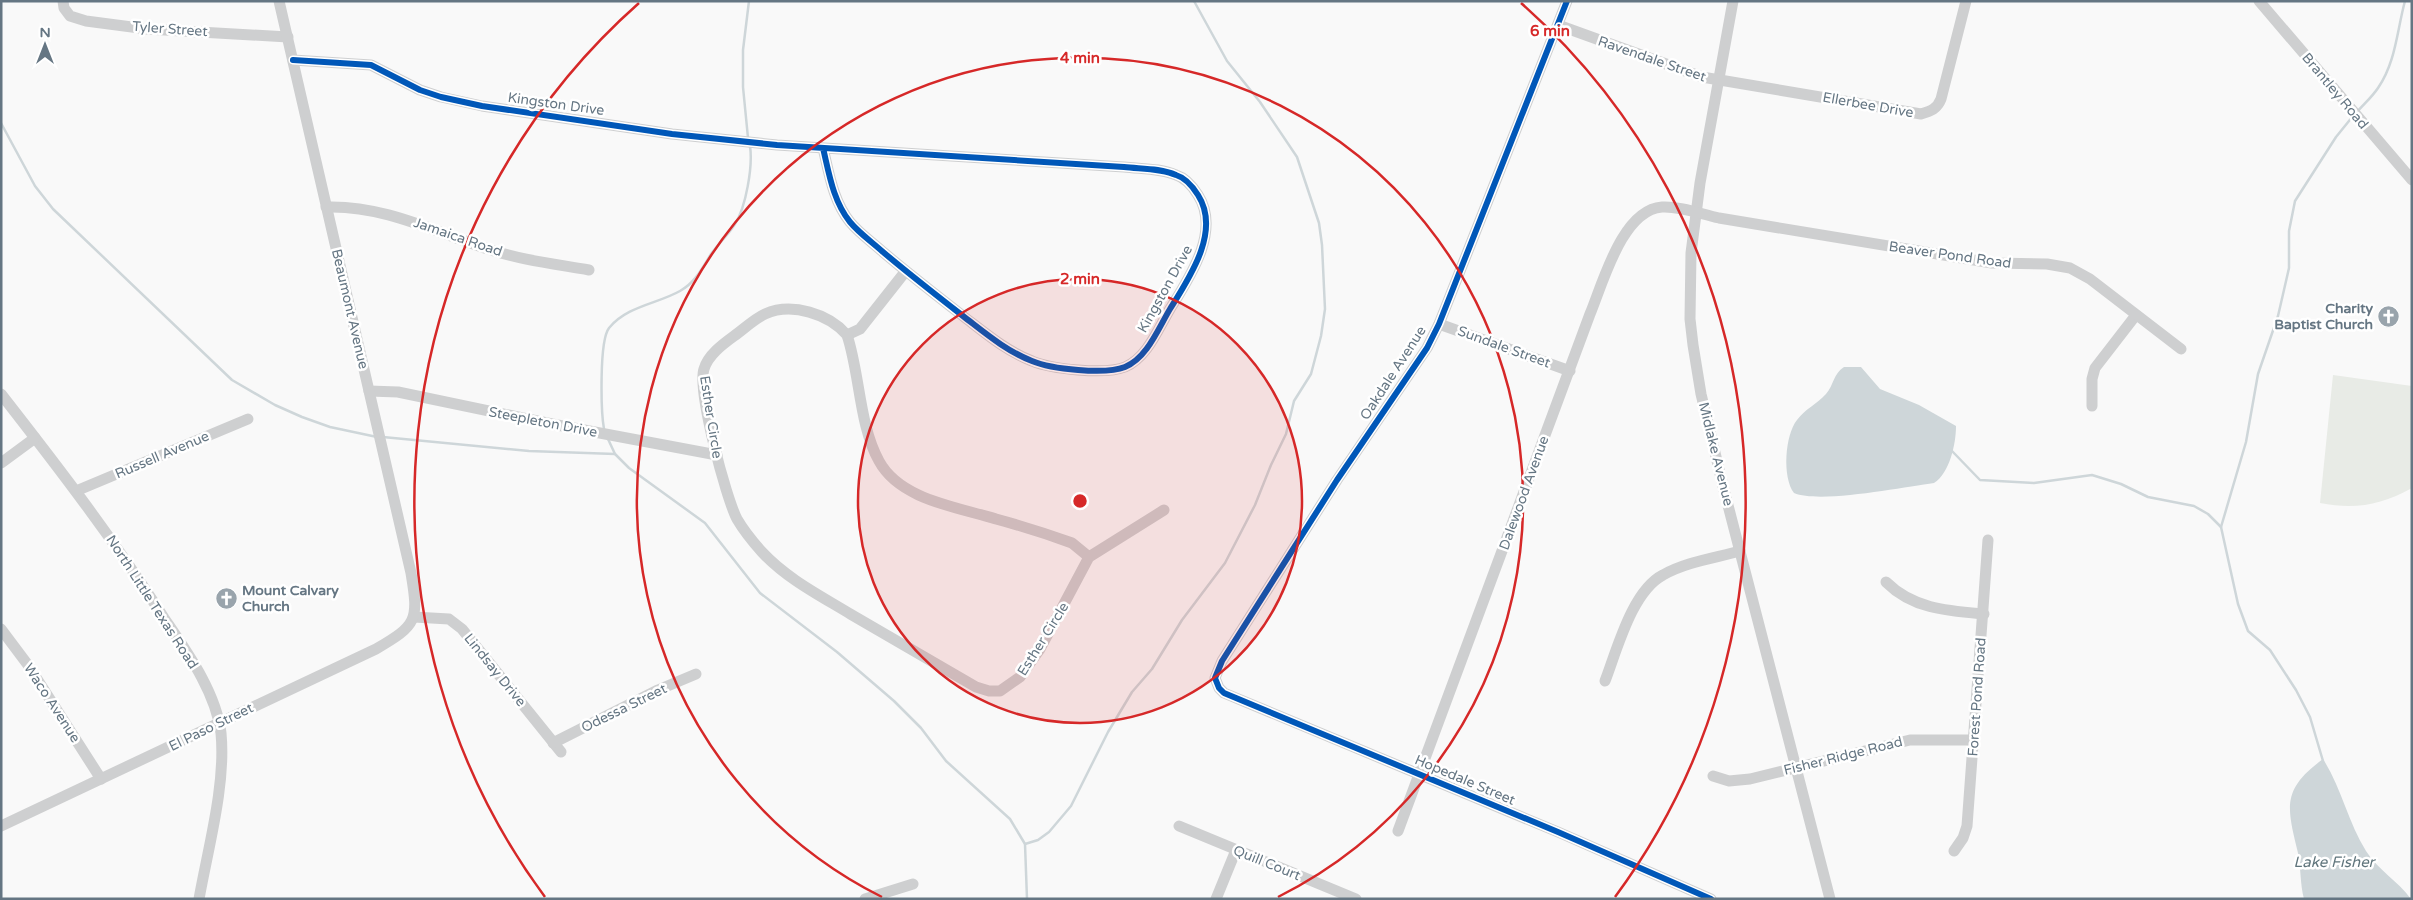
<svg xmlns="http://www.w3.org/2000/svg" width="2413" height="900" viewBox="0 0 2413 900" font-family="'Varela Round',sans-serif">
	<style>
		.green { fill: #e8ebe6 }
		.water { fill: #ced6d9 }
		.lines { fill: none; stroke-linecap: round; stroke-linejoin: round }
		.stream { stroke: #ced6d9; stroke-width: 2.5 }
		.minor { stroke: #cecfd0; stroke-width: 11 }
		.cycleway-casing { stroke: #fff; stroke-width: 9 }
		.cycleway { stroke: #0057b8; stroke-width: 6 }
		.ring { fill: none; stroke: #d62828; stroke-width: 2.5 }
		.labels { text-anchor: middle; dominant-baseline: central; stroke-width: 5; stroke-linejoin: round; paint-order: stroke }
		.street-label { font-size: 14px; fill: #657683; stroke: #fff }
		.poi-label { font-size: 14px; font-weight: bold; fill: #657683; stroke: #fff; text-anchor: end }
		.water-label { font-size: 15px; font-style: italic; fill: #60757c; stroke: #fff }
		.centre { fill: #d62828; stroke: #fff; stroke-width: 2.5 }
		.ring-label { font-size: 15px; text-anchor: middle; font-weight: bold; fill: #d62828; stroke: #fff; stroke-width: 5; stroke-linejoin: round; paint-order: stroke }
	</style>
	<rect width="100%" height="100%" fill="#f9f9f9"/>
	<path class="green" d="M2333,375L2412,386V488C2381,505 2355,510 2320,503Z"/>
	<g class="water">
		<path d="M1844,367H1861L1880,389L1919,405L1956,426C1956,443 1950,473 1934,483C1903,487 1820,504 1794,493C1782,477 1785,435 1797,420C1805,409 1817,404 1826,394C1834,385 1833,374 1844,367Z"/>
		<path d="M2323,759C2341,787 2348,822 2366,851C2378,870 2398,881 2411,899H2304C2300,884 2301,868 2298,853C2287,807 2281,790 2323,759Z"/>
	</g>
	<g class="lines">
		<g class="stream">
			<path d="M2357,112C2364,104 2372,97 2378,88C2396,62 2397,30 2405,1"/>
			<polyline points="1,123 35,186 53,209 232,380 275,405 302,417 330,427 377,437"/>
			<polyline points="748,138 743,87 743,50 749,1"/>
			<path d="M604,429C601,412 599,341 609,328C627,306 657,304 680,291C696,282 702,268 711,254C719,243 728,235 735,224C746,207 753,166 750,146"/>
			<polyline points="383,437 529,451 615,454"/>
			<polyline points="608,439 615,454 629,468 705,523 760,593 837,652 894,701 921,728 946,761 1010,819 1025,844 1027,899"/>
			<polyline points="1949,451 1952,451 1980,480 2034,483 2092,475 2121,484 2148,497 2194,506 2208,514 2221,527"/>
			<polyline points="2323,761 2310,717 2296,690 2270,650 2248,631 2238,604 2221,527 2246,442 2258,374 2278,316 2289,268 2289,231 2295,201 2336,137 2353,116"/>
			<polyline points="1025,844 1038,840 1049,832 1071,806 1108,732 1132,692 1152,669 1182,620 1225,563 1255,505 1271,465 1286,434 1294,401 1311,374 1321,336 1325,309 1322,245 1319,223 1297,157 1260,102 1227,61 1194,1"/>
		</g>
		<g class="minor">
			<polyline points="63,1 64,8 70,16 86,21 147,29 288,37"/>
			<polyline points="1567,1 1439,324 1427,348 1337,480 1222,661 1215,678 1219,688 1224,693 1558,832 1711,899"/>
			<polyline points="1733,1 1700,183 1691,253 1690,319 1693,345 1701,394 1723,486 1830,899"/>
			<polyline points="2259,1 2412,180"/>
			<path d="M1558,25L1702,77L1921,114C1931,111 1937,109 1941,99L1966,1"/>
			<path d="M293,60L371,65L420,90L441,97L482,106L672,134L777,145L1124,167C1141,169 1160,168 1176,175C1186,178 1193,187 1198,195C1221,231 1190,277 1170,309C1158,329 1147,358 1125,367C1105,375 1051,369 1032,361C1006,351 984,332 963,316C936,295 909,274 883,252C872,242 859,233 850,222C833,201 829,173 823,148"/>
			<path d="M326,207C384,205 435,232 488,249C520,260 555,264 589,270"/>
			<polyline points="1439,324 1570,371"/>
			<polyline points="847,335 860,329 905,272"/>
			<polyline points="369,391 398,392 552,424 717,455"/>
			<path d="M1,394C58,467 114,540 164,618C187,652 216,692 221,733C226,785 208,848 199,899"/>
			<polyline points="2092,406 2092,379 2095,368 2136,315"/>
			<polyline points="1,463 35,438"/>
			<polyline points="76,491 248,419"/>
			<path d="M1089,557L1072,543C1047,534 1022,526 996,519C958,507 900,500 879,461C859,425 860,374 847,335C829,314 792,302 765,314C754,319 744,329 734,336C723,344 708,355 704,369C697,390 726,498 737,519C744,531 753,542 762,552C787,579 821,596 852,615C893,639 935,663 976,687L989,691H1000L1020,677L1040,649L1089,557L1164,510"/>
			<path d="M1886,582C1913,609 1948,611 1984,614"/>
			<polyline points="414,617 449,619 462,629 561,752"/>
			<polyline points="1,629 28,665 101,779"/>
			<path d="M1605,681C1617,650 1632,591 1663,575C1686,562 1715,558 1740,551"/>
			<polyline points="553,743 658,690 696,674"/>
			<polyline points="1713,776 1729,781 1750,779 1910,740 1974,740"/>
			<path d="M1,826L376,649C417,625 419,621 411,573L279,1"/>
			<polyline points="1179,826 1356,899"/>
			<path d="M1398,831L1590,314C1603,283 1622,210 1662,207C1681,206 1701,214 1719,218L1992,263L2047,264L2070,268L2090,279L2181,349"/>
			<polyline points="1954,851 1963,838 1967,826 1988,540"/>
			<polyline points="865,899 913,884"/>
			<polyline points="1216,899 1236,850"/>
		</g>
		<defs>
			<g id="cycleway">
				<polyline points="1567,1 1439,324 1427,348 1337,480 1222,661 1215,678 1219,688 1224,693 1558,832 1711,899"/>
				<path d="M293,60L371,65L420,90L441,97L482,106L672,134L777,145L1124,167C1141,169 1160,168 1176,175C1186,178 1193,187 1198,195C1221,231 1190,277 1170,309C1158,329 1147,358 1125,367C1105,375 1051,369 1032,361C1006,351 984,332 963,316C936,295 909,274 883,252C872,242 859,233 850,222C833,201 829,173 823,148"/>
			</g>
		</defs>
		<use href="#cycleway" class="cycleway-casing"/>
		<use href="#cycleway" class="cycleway"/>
	</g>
	<circle cx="1080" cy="501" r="222" fill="#d62828" fill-opacity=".12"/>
	<g class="ring">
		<circle cx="1080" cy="501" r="222"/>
		<path d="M882 897A443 443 0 1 1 1278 897"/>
		<path d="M545 897A665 665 0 0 1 639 3M1521 3A665 665 0 0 1 1615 897"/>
	</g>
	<defs>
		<symbol id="church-disc" viewBox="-11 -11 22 22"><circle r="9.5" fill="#99a4ac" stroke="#fff"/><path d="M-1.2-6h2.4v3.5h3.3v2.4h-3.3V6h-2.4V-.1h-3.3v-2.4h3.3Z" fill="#fff"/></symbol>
	</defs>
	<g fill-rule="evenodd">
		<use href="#church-disc" x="2376" y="304" width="25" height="25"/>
		<use href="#church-disc" x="214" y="586" width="25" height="25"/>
	</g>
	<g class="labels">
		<g class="street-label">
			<text transform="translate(170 29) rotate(4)">Tyler Street</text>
			<text transform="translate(1652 59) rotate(19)">Ravendale Street</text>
			<text transform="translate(2335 91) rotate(50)">Brantley Road</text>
			<text transform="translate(556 104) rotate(8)">Kingston Drive</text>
			<text transform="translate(1868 105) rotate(10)">Ellerbee Drive</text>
			<text transform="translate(458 237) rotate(19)">Jamaica Road</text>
			<text transform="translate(1950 255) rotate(8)">Beaver Pond Road</text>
			<text transform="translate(1165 289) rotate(-61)">Kingston Drive</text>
			<text transform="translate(350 309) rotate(77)">Beaumont Avenue</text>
			<text transform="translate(1504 347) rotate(20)">Sundale Street</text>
			<text transform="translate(1393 373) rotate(-57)">Oakdale Avenue</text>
			<text transform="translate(711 417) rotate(81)">Esther Circle</text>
			<text transform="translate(543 422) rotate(11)">Steepleton Drive</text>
			<text transform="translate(1716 454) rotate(76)">Midlake Avenue</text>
			<text transform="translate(162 455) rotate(-23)">Russell Avenue</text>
			<text transform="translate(1524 493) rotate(-70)">Dalewood Avenue</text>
			<text transform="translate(152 602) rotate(57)">North Little Texas Road</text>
			<text transform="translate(1043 639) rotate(-58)">Esther Circle</text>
			<text transform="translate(495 670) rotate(51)">Lindsay Drive</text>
			<text transform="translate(1977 697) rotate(-86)">Forest Pond Road</text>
			<text transform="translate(52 703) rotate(57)">Waco Avenue</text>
			<text transform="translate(624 708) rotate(-26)">Odessa Street</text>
			<text transform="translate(211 727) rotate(-26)">El Paso Street</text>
			<text transform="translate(1843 756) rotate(-14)">Fisher Ridge Road</text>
			<text transform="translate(1465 780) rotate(23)">Hopedale Street</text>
			<text transform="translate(1267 863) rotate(22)">Quill Court</text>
		</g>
		<g class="poi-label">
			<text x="2373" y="308">Charity<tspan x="2373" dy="16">Baptist Church</tspan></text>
			<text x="242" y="590" text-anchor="start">Mount Calvary<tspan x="242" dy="16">Church</tspan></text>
		</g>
		<g class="water-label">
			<text x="2334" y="862">Lake Fisher</text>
		</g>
	</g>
	<circle cx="1080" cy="501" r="8" class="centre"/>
	<g class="ring-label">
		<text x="1550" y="36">6 min</text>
		<text x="1080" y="63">4 min</text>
		<text x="1080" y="284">2 min</text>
	</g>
	<rect width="2413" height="900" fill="none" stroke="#657683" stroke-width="5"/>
	<g transform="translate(45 45)" stroke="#ffffff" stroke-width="4" paint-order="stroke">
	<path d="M0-4L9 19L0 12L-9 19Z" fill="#657683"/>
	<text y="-8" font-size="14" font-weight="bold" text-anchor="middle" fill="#657683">N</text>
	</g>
</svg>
